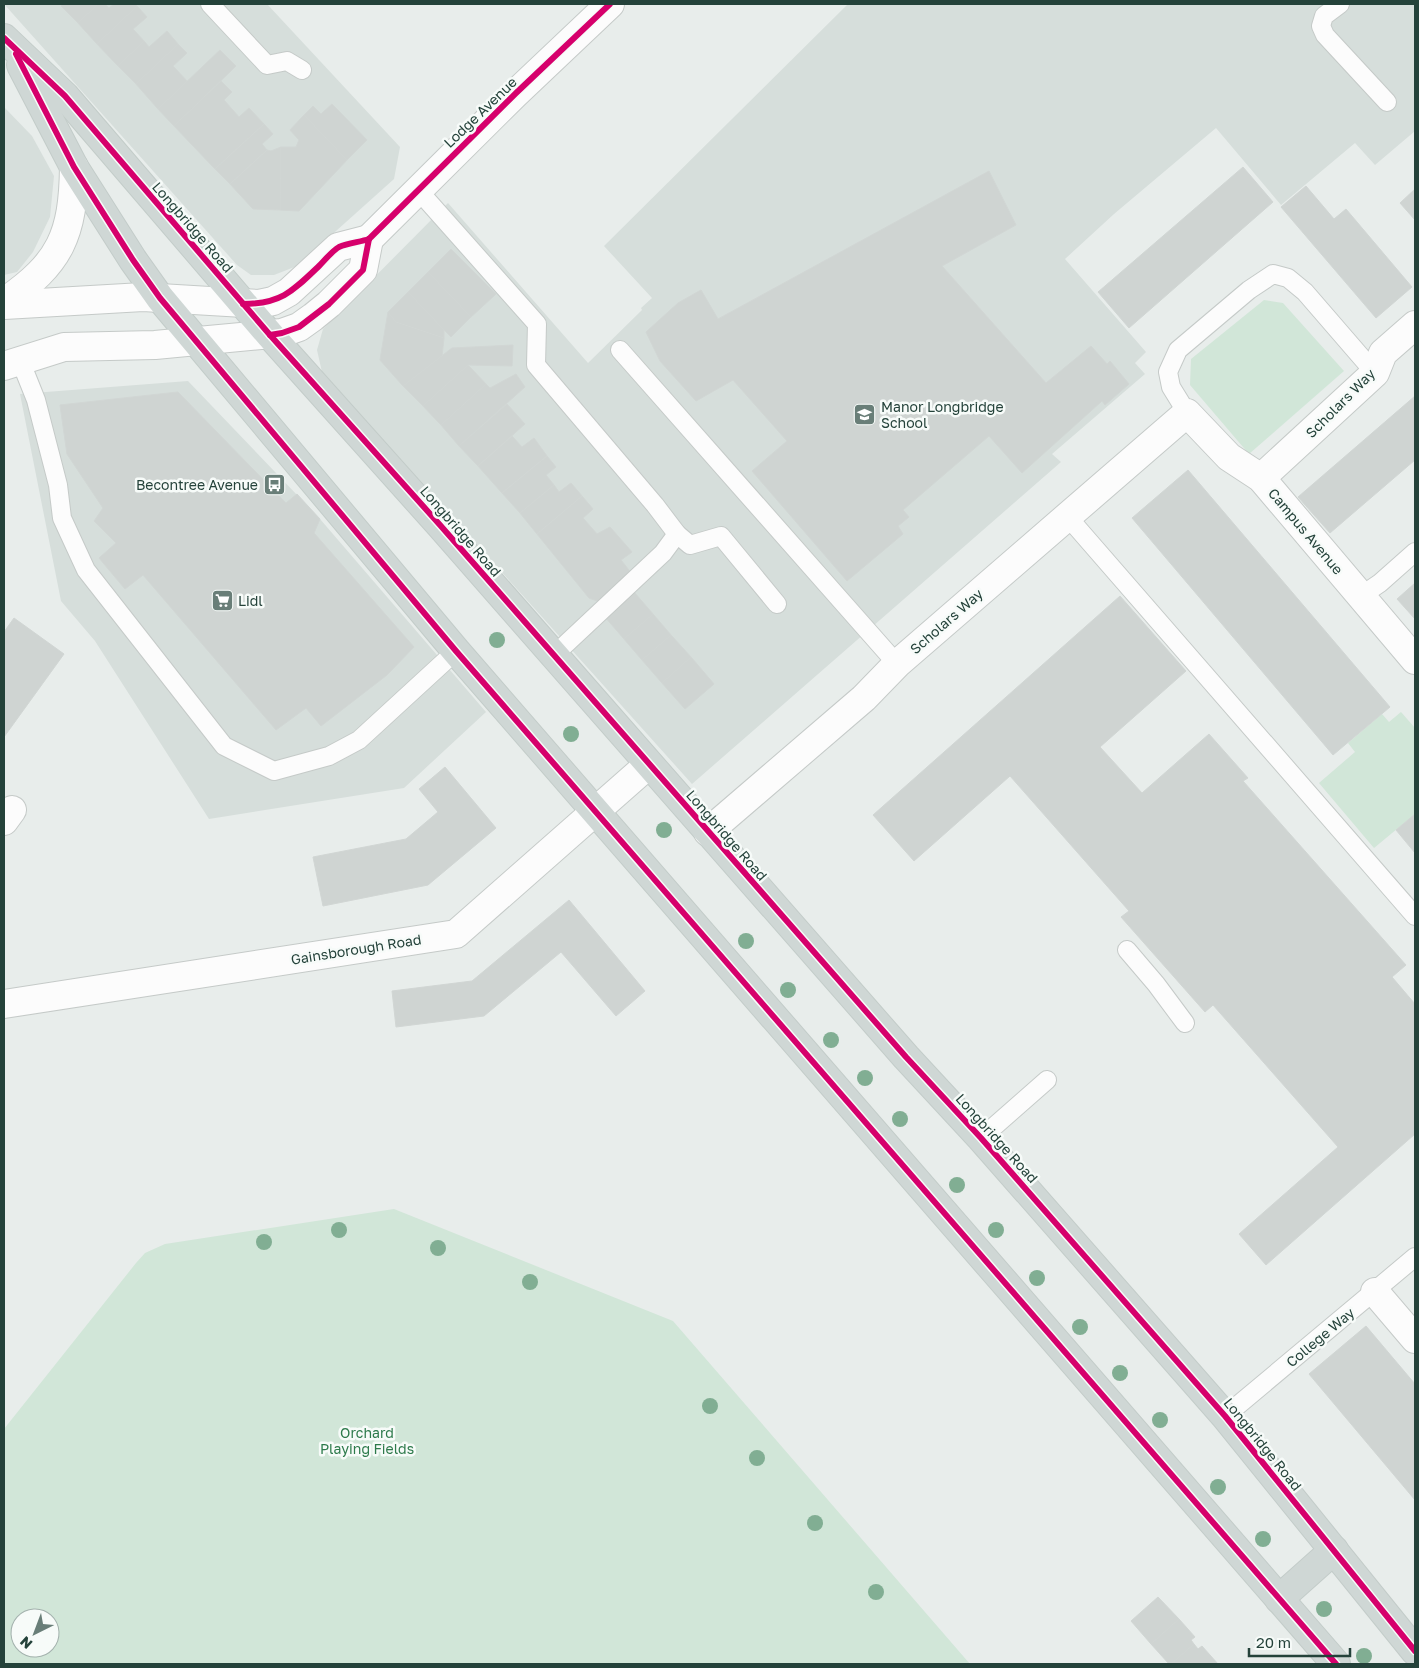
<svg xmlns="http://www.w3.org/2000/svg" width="1419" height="1668" viewBox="0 0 1419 1668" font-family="'Golos Text',sans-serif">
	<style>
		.built { fill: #d6dedb }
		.green { fill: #d1e6d8; fill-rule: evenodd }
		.building { fill: #cfd4d2; stroke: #d1d6d4 }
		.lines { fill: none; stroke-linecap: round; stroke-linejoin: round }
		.service-casing { stroke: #c5cac8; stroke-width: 20 }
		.minor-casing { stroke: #c5cac8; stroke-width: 30 }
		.tertiary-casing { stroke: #c5cac8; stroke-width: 30 }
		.primary-casing { stroke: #c3ccc9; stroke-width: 30 }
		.service { stroke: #fcfcfc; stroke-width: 18 }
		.minor { stroke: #fcfcfc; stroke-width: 28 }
		.tertiary { stroke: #fcfcfc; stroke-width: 28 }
		.primary { stroke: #cfd7d5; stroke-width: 28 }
		.cycleway-casing { stroke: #f7fbf9; stroke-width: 9 }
		.cycleway { stroke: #d6006c; stroke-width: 6 }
		.tree { fill: #81ae93 }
		.labels { text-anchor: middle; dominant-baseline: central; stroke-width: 5; stroke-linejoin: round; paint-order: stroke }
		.street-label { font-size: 14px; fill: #24423a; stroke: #f7fbf9 }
		.poi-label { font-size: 14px; fill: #24423a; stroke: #f7fbf9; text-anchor: start }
		.park-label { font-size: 14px; fill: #2d7a4b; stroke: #f7fbf9 }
	</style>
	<rect width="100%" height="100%" fill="#e8edeb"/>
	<g class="built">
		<polygon points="4,4 267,4 400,147 394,179 297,266 274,275 251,275 237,265"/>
		<polygon points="848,4 1415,4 1415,131 1375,165 1355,143 1281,205 1216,128 1114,214 1065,259 1146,352 1135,363 1145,374 1052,454 1061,462 692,784 322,372 317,350 323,329 448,203 588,363 642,310 641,308 652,298 604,246"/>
		<polygon points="4,107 32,136 54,176 50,217 33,252 17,272 4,275"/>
		<polygon points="188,381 320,519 486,712 404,788 209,819 95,641 61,601 20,394"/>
	</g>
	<g class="green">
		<polygon points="1264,300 1283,303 1344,371 1249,454 1190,385 1191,359"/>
		<polygon points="1401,712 1415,728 1415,814 1374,848 1319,783 1355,752 1348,743 1382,714 1389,722"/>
		<path d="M394,1209L673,1321L970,1664H4V1429L136,1263L145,1253L165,1244ZM20,1618H50V1648H20Z"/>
	</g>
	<g class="building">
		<polygon points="63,4 98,4 78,23 61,6"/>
		<polygon points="98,4 105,4 109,8 114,4 134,4 137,6 97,44 78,23"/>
		<polygon points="137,6 147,17 133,29 144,41 118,66 97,44"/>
		<polygon points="167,31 178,44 136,84 118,66 144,41 149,47"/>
		<polygon points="178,44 187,53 173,66 187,81 158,109 136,84"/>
		<polygon points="220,50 236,66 174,126 158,109"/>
		<polygon points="221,81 232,92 224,100 239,117 249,108 264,124 215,169 174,126"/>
		<polygon points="332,104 367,140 347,160 304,115 313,106 321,114"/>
		<polygon points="304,115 347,160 299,211 280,210 281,147 296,147 299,140 290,130"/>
		<polygon points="264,124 273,134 262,144 267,150 230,184 215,169"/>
		<polygon points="281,147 280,210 253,209 230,184 267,150 271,151"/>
		<polygon points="1243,167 1273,202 1129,328 1098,292"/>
		<polygon points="989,171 1016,225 942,266 1046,383 1091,346 1107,364 1110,361 1129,384 1105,405 1102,401 1022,473 989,436 903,510 909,517 898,526 903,534 847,581 752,471 787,441 733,380 696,401 660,361 646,332 678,303 701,290 718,319"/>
		<polygon points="1306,186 1334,219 1346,209 1412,287 1376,318 1281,207"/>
		<polygon points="1415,189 1415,220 1400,203"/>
		<polygon points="451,249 496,294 471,317 428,272"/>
		<polygon points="428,272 471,317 451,337 408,292"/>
		<polygon points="408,292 444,330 444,338 396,322 388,312"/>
		<polygon points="388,312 396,322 444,338 442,356 403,386 380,360"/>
		<polygon points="513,345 512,366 468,365 423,406 403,386 452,348"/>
		<polygon points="468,365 486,384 441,425 423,406"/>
		<polygon points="516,374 525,387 459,446 441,425 486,384 490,388"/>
		<polygon points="178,392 286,503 297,494 320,519 314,533 414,647 387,675 321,726 306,708 276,730 143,575 125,589 99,558 116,543 94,521 103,508 67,454 60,405"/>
		<polygon points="1415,396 1415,460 1330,533 1298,497"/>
		<polygon points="507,404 525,424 478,466 459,446"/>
		<polygon points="512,436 522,447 534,438 547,456 502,493 478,466"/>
		<polygon points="547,456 556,467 546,475 554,485 520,513 502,493"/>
		<polygon points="1188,470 1390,707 1333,755 1132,518"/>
		<polygon points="571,483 582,496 537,534 520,513 554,485 559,492"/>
		<polygon points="582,496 593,509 583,518 597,534 610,527 632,552 621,560 632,574 600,602 589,598 537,534"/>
		<polygon points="1415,583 1415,619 1397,599"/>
		<polygon points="634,592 653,614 624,639 605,617"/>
		<polygon points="1120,596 1186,671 1100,747 1142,793 1209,734 1248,778 1243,781 1406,965 1392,977 1415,1004 1415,1134 1266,1265 1239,1234 1338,1147 1213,1005 1205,1012 1121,917 1129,911 1010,776 914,861 873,815"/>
		<polygon points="653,614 671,635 642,660 624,639"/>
		<polygon points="14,618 64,654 4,737 4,632"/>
		<polygon points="671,635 691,657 662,683 642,660"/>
		<polygon points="691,657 714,684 685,709 662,683"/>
		<polygon points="445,767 496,828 428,885 323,906 313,857 406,839 438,812 419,789"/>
		<polygon points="1415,814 1415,853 1396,830"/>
		<polygon points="569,900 645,991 616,1016 561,952 484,1016 396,1027 392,991 472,981"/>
		<polygon points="1366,1326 1415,1384 1415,1500 1309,1374"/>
		<polygon points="1158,1597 1179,1619 1151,1644 1131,1621"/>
		<polygon points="1179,1619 1195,1637 1191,1640 1194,1644 1171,1664 1169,1664 1151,1644"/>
		<polygon points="1194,1644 1198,1649 1202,1646 1218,1664 1171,1664"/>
	</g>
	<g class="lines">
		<defs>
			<g id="service">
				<polyline points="210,4 267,65 287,61 302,70"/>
				<polyline points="1340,4 1324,16 1321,26 1325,35 1387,102"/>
				<polyline points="418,190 537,324 536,365 655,505 677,534"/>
				<polyline points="620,350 897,664"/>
				<polyline points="20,360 36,400 58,485 62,518 86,570 224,746 274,771 329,756 359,740 456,651"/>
				<polyline points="1187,413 1171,387 1168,372 1178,350 1249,290 1273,274 1288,278 1305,292 1375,373"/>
				<polyline points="1067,516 1415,916"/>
				<polyline points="1361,596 1380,583 1415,552"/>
				<polyline points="553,656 663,553 677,534 690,545 721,536 777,604"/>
				<polyline points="1127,950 1156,984 1185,1023"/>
				<polyline points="981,1138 1047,1080"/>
				<polyline points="1225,1416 1415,1257"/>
			</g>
			<g id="minor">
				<polyline points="1261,478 1375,373 1383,353 1415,325"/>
				<polyline points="4,821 12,810"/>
				<polyline points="708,832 864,698 897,664 1187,413 1229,457 1261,478 1415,660"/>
				<polyline points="4,1004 456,934 648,765"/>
				<polyline points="1375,1292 1415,1339"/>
			</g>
			<g id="tertiary">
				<polyline points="369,239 515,94 610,4"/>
				<path d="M4,302C61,263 73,235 74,167"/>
				<polyline points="4,305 143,297 259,304 273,301 289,292 338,247 369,239"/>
				<polyline points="4,366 64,347 155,345 282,333 299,327 313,317 329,304 363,270 369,239"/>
			</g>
			<g id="primary">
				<polyline points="4,38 65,96 270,335 440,525 906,1057 981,1138 1225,1416 1415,1651"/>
				<polyline points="21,65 74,167 133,260 160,298 456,651 1336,1664"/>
				<polyline points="1279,1599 1334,1550"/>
			</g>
		</defs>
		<use href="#service" class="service-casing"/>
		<use href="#minor" class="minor-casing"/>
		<use href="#tertiary" class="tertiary-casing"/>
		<use href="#primary" class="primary-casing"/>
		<use href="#service" class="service"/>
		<use href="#minor" class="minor"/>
		<use href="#tertiary" class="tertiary"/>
		<use href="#primary" class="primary"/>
		<defs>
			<g id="cycleway">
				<polyline points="4,38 65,96 270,335 440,525 906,1057 981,1138 1225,1416 1415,1651"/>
				<polyline points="16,54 74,167 133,260 160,298 456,651 1336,1664"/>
				<polyline points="369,239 515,94 610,4"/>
				<path d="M243,304C281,304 293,291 319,266C325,260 332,251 339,247C348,243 360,242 369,239"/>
				<polyline points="270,335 282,333 299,327 329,304 363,270 369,239"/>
			</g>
		</defs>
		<use href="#cycleway" class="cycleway-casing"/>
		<use href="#cycleway" class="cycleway"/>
	</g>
	<g class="tree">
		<circle cx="497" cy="640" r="8"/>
		<circle cx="571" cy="734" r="8"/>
		<circle cx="664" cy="830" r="8"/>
		<circle cx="746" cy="941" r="8"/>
		<circle cx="788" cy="990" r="8"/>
		<circle cx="831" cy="1040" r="8"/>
		<circle cx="865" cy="1078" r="8"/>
		<circle cx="900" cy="1119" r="8"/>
		<circle cx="957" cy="1185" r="8"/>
		<circle cx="339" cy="1230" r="8"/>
		<circle cx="996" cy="1230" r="8"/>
		<circle cx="264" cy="1242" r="8"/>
		<circle cx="438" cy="1248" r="8"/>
		<circle cx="1037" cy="1278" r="8"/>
		<circle cx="530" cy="1282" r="8"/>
		<circle cx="1080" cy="1327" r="8"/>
		<circle cx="1120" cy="1373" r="8"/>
		<circle cx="710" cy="1406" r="8"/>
		<circle cx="1160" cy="1420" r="8"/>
		<circle cx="757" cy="1458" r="8"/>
		<circle cx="1218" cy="1487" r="8"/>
		<circle cx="815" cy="1523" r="8"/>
		<circle cx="1263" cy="1539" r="8"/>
		<circle cx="876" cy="1592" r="8"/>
		<circle cx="1324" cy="1609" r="8"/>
		<circle cx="1364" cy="1656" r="8"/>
	</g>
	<defs>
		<symbol id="school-square" viewBox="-11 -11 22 22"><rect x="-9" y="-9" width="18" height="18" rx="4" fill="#697e78" stroke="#f7fbf9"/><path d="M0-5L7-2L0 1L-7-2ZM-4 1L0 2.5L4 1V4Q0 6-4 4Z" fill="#fff"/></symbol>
		<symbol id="bus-square" viewBox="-11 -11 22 22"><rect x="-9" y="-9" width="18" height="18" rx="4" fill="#697e78" stroke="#f7fbf9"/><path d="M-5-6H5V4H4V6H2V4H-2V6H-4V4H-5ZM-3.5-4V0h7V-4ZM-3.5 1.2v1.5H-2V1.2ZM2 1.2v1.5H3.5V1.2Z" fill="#fff"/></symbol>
		<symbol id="supermarket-square" viewBox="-11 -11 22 22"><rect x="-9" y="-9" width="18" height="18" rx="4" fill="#697e78" stroke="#f7fbf9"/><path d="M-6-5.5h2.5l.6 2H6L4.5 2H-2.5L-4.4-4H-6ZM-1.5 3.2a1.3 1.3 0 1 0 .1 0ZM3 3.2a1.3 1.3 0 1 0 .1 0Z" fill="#fff"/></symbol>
	</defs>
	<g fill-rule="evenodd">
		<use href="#school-square" x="852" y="402" width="25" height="25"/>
		<use href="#bus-square" x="262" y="472" width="25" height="25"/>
		<use href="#supermarket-square" x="210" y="588" width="25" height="25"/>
	</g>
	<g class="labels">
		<g class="street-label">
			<text transform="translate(480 112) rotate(-44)">Lodge Avenue</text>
			<text transform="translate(193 227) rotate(49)">Longbridge Road</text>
			<text transform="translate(1340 403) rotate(-45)">Scholars Way</text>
			<text transform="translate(461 531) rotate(49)">Longbridge Road</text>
			<text transform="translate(1306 531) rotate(50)">Campus Avenue</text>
			<text transform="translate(946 621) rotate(-41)">Scholars Way</text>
			<text transform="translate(727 835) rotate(49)">Longbridge Road</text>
			<text transform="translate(356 949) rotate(-9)">Gainsborough Road</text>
			<text transform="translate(997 1138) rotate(48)">Longbridge Road</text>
			<text transform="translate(1320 1337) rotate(-40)">College Way</text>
			<text transform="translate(1263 1444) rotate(51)">Longbridge Road</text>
		</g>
		<g class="poi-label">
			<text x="881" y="406">Manor Longbridge<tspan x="881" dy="16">School</tspan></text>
			<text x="258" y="484" text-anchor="end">Becontree Avenue</text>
			<text x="238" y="600">Lidl</text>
		</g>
		<g class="park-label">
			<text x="367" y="1432">Orchard<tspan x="367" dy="16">Playing Fields</tspan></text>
		</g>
	</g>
	<rect width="1419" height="1668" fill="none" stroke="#24423a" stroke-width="10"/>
	<g transform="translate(35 1633) rotate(222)"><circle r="24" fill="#f7fbf9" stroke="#a3b1ad"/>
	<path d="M0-4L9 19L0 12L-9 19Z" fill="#697e78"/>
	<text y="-8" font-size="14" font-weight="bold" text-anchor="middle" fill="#24423a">N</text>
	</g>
	<path d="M1249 1648v8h101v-8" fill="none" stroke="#24423a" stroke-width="2.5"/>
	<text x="1256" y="1648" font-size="15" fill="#24423a" stroke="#f7fbf9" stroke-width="4" paint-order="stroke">20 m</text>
</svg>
